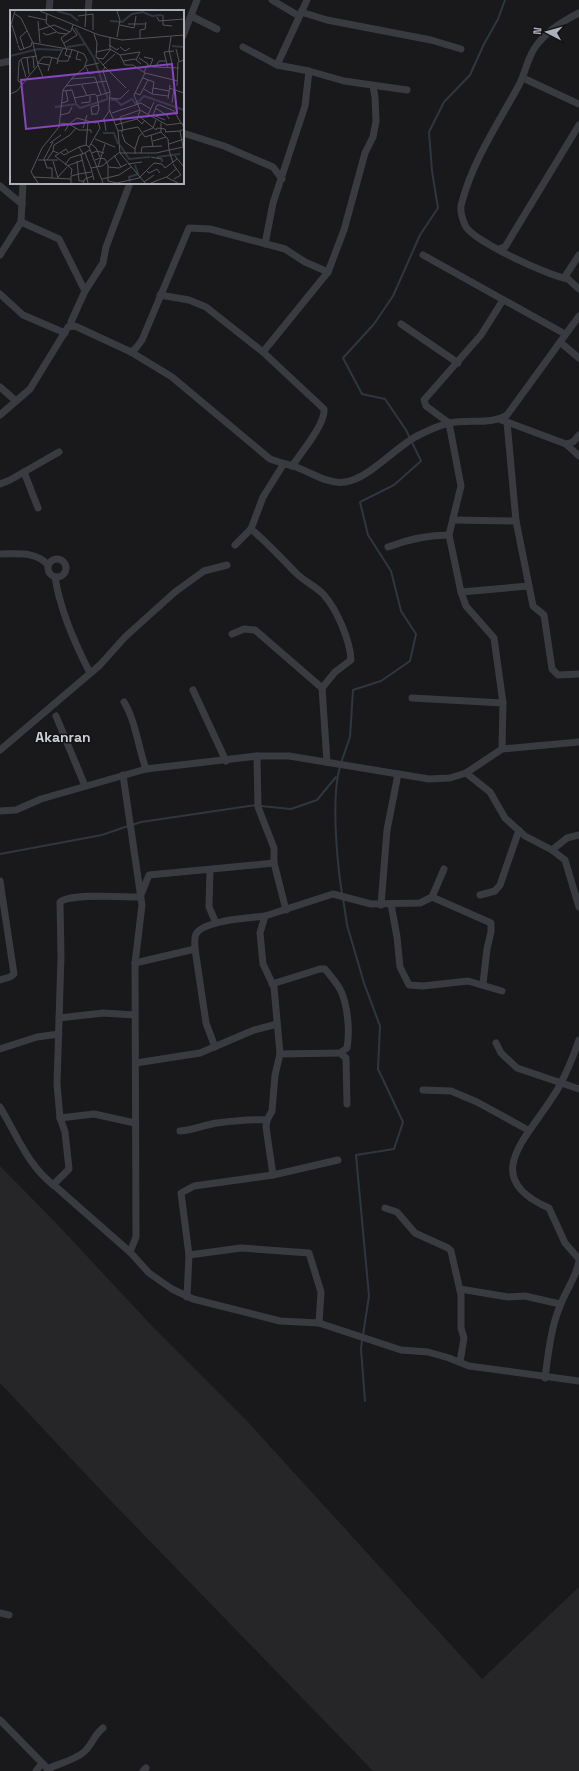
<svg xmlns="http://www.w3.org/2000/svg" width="579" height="1771" viewBox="0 0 579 1771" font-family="'Space Grotesk',sans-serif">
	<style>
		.built { fill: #262528 }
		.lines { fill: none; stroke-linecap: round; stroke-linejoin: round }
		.stream { stroke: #30363f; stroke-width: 2 }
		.minor { stroke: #3a3b40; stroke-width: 7 }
		.labels { text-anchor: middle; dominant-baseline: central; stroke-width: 3; stroke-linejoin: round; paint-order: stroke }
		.quarter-label { font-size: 14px; font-weight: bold; fill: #cdcfd6; stroke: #141416 }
		.inset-river { fill: none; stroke: #30363f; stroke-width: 2 }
		.inset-road { fill: none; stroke: #54555b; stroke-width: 1 }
		.view { fill: #8546be; fill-opacity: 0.15; stroke: #8546be; stroke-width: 2 }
		.inset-edge { fill: none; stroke: #adafba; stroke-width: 2 }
	</style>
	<rect width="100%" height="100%" fill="#19191b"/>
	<polygon class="built" points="0,1166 55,1222 153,1327 246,1420 482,1679 579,1587 579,1771 373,1771 111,1501 0,1383"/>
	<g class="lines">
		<g class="stream">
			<polyline points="341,763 350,737 353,690 381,681 410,661 416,634 401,611 391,571 368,535 360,502 394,485 421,461 406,430 385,399 362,394 343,358 374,324 393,296 420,235 438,208 432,171 429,132 444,102 470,75 484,44 498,19 505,0"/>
			<path d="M340,767C331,796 337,862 342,894"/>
			<polyline points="261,806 291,809 317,800 336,777"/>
			<polyline points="132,825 141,822 256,805"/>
			<polyline points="0,854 102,835 128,826"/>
			<polyline points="343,898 347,925 364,983 380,1026 378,1069 403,1122 394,1149 356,1155 369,1296 363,1335"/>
			<polyline points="362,1340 361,1349 365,1401"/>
		</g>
		<g class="minor">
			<polyline points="272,0 299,16"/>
			<polyline points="49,11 50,0"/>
			<polyline points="88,11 89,0"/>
			<polyline points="301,12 327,20 431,40 461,49"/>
			<polyline points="191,16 217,29"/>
			<polyline points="183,36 197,0"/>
			<polyline points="243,47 277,65 309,71 344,81 407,90"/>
			<polyline points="0,63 11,61"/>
			<polyline points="277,65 307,0"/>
			<polyline points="523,78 579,104"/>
			<polyline points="183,133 224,146 273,167 282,179"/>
			<polyline points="0,186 22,204"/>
			<polyline points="21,222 59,239 85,291"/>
			<polyline points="265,244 273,203 305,106 309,71"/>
			<polyline points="498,249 505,247 579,125"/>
			<polyline points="0,255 21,222 23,183"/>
			<polyline points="423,255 565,334"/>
			<polyline points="579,255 566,275 568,279 579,289"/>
			<path d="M568,279C551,277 470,240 465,225C462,218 459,209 462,202C473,160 499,122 519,85C526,72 527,58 536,46C547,31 563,21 579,13"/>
			<polyline points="0,294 23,315 65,333"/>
			<path d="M160,295L189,300L206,307L263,352L324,409C326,423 301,453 292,466"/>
			<polyline points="401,324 458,363"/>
			<polyline points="71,326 71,322 85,291 103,263 106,247 130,183"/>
			<polyline points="560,342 579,358"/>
			<polyline points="131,352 136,348 142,340 189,228 210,229 285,249 305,262 328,272"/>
			<polyline points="263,352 328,272 344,230 365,153 373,137 376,121 375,97 373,86"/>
			<polyline points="0,387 16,401"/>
			<path d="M0,415L30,389L68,327L75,326L131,352L172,377L270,459C278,462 285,464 293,466C309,471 328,485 345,482C369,479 396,446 419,435C429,430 440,425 450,423C468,419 492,425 507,415L579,316"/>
			<polyline points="501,420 507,422 516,521 533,606 544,615 552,669 558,675 579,674"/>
			<polyline points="507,422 566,444 579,456"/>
			<polyline points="566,444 573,442 579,435"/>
			<polyline points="24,472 38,508"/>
			<polyline points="0,484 10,480 59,452"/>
			<polyline points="453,520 516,521"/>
			<path d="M251,529C267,542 280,557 295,572C303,581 316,586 324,595C337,610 350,640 351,660L335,672L322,688L327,762"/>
			<polyline points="235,545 251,529 263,497 283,465"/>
			<path d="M388,547C409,539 427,535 449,535"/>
			<path d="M0,554C17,554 36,551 48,565"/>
			<circle cx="57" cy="568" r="9"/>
			<path d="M55,577C60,610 75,644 90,673"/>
			<polyline points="461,592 529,586"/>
			<polyline points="232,634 244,629 255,630 322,688"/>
			<polyline points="193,690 226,761"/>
			<polyline points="412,698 503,703"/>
			<path d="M124,702C136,722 138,747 146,769"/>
			<polyline points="56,716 85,786"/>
			<polyline points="502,749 503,703 494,638 466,606 461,592 449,535 461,486 449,423 426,406 424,400 481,335 503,300"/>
			<polyline points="0,750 100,665 125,637 175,592 204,571 227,565"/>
			<polyline points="257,756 258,807 274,848 274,863 286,910"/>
			<polyline points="466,773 490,792 505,818 525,836 552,850 565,860 579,907"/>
			<polyline points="123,775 142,905 135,963 136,1237 130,1252"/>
			<polyline points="0,811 16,810 41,799 146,769 257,756 289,756 429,779 450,778 466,773 502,749 579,742"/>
			<polyline points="552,850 567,838 579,835"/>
			<polyline points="210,870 209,907 216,923"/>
			<polyline points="480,895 495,891 500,885 519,830"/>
			<polyline points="140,897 149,875 274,863"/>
			<polyline points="432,897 491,923 491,932 487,949 483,984"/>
			<polyline points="391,904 397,937 400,967 409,985 423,986 468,981 502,991"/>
			<polyline points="381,905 387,830 398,774"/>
			<polyline points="195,949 206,1023 215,1047"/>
			<path d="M135,963L195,949C195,945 194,938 196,934C204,920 250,918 265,916"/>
			<polyline points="0,980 10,977 14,974 0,881"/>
			<path d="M272,984L320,969H325C330,975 336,982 340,989C348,1005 350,1031 347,1048L340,1053L346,1058L347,1104"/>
			<polyline points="59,1018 103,1013 135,1015"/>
			<path d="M579,1040C572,1060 564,1081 552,1098C527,1138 479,1178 549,1208L565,1243L579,1259"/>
			<polyline points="496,1043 501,1053 517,1068 579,1089"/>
			<polyline points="0,1049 37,1037 59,1034"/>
			<polyline points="280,1054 340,1053"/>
			<polyline points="136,1063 200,1053 254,1030 277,1024"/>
			<polyline points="423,1090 451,1091 477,1102 528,1130"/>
			<path d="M0,1107C17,1135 28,1167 56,1187L130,1252L149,1273L172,1289L193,1299L280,1321L319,1323L401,1350L428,1352L449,1358L469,1366L579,1381"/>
			<polyline points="60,1118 94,1114 135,1123"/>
			<path d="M180,1131C194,1130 203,1125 217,1123C233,1121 250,1119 267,1120"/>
			<polyline points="273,1175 266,1127 267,1120 272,1111 275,1075 280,1054 274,987 263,964 260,933 265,916 333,894 371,904 420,903 432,897 444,869"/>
			<path d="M53,1185L69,1169L65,1132L60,1118L57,1084L61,957L60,902C72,893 123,897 140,897"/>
			<polyline points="385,1208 397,1212 415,1233 448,1248 451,1251 461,1295 461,1328 464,1338 460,1362"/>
			<polyline points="189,1255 241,1248 309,1253 321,1292 319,1323"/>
			<polyline points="460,1289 508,1297 525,1296 560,1304"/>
			<polyline points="187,1297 189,1255 181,1193 194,1186 273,1175 338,1160"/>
			<path d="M545,1378C548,1355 551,1327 560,1306C566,1290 576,1278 579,1261"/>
			<polyline points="0,1613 9,1615"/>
			<polyline points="0,1720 50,1771"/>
			<path d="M47,1769C58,1764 75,1760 84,1752C92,1745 94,1735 103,1728"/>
			<polyline points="36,1771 42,1763"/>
			<polyline points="143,1771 146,1768"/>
		</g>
	</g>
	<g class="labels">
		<g class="quarter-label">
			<text x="63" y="737">Akanran</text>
		</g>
	</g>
	<g transform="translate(10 10)">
		<rect width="174" height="174" fill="#19191b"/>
		<path class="inset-river" d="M47,1L61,5L68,11M100,11L112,12L122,4L133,2L142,6L152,5M65,18L84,48L98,89M162,36L174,37M57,37L76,34M0,46L28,39L51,40M101,90H106L111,95L122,89L126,94L134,86L174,100M45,97L66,94L70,98L98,89M93,123H104L108,134M110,135L119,149L140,147M147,147L170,144M120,172L119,167L128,164L125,155"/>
		<path class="inset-road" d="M30,1L89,25L112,30L174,25M107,1L110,10L107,27M5,4L11,8L23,33L64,40L74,44L77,50L74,58L62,68L53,80L49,117L32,138L21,162L28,173M37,4L36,13L48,23L57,24M153,5V15L162,16M18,6L36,10M68,6L83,4V20M147,7L149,11L174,9M28,11L30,33M118,14H136M2,15L8,34M110,15L124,18L126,6M75,17L76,1M0,18L5,1M29,20L44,15L60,22M33,23L37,25L46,22M84,24L87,33L86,47L95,57L93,61L100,82L99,99L108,121L110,143L135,173M100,27V39L110,45L115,55H123L135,63L124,85L130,100L157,115L172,113L174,119M161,27L159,40L163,58M130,28V20L135,19L136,12M54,33L67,25L62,18M8,35L10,40L21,36L22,32M99,35L107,40L109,38M110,37L115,41L120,38M14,39L10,27L17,21M57,39L55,45L61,47M166,39L169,51M57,40L51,28L61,21L63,15M68,42L66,49L71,50M86,42L100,39M110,45L130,42L126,50M23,46L24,58M17,47L19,64M134,47L143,49L140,56M87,48L93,49L101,39M129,48L138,54L134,62M48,49L53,38M11,50L16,67M47,51H58L62,40M113,51L125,49L131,54M28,55L33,67M39,55L28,53L33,47H40L48,49L47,54M93,55L105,44M138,55L143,57L169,58M75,56L89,53M76,57L79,64L87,62M95,57L116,78M145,57L149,51H156M158,58L154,42L164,41M38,61L42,47M135,63L168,71M133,68L144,72L142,84M61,69L85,67L91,85M12,73L8,71L9,51L13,48L27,46M72,75L77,86M56,76L97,71M167,76L168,52L174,50M143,78L159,81M159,78L174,83M134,79L142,84L158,86M53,81L62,80L66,93M125,83L130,85L138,70M0,84L7,81L28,55L23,33M64,88L85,84L87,86L100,82M100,88L110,89L119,80M158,89L160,75M52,93L58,91L56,81M71,93L80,92V86M162,93L164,79M145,98L157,105L159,109M102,103L131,93L141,99M82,104H87L89,99L87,86M50,105L59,103L62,97M82,105L81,97L88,95M138,105L144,92M143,105L147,95H150L164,101L171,113M143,105L155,110M129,106L146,120M94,108L96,121M127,109L132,114L135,110M78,112L76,135L79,137M88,112L90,118L79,137L93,173M49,113L59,114L67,108L85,113L93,110L100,100M151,113V122L158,129L159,140M105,115L127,109L130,101M128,117L135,127L151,122M73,118L77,105M146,120L147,118L155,119L156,122M55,121L59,114L69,120H81V123M108,121L128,117M133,122L143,118L146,110M155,122L170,121M111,123L113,120L110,107L130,100M112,124L115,132L125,139V144M141,125L143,137M85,129L105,137M143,131L156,127M40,133L51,125M81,134L86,138L90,147M159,134L174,129M125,139L129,126L133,123M159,140L163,153M43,141L44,135L60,125L66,118M50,142L54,145L69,137M58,142L56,139L45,146L62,159L61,165M75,143L81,158M82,143L87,141L94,143M110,143H146L173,137L170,121L174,119M131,143L132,137L152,136M73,144L69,137L76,135M104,145L111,157M165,146L174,157M141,147L152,149V152M28,150H48M37,150L43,141L48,143M85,150L90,148L95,149L98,155V171L107,173L129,168L144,153L152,154L155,158L167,149M43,151L48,168M67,151L69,171H74M118,154L132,152M163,154L171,165L164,169M55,155L60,148L72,144M57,156L73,150M88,157L95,134M98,157L109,158L117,154M136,160L139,163L147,159L150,163M69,164L81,162M23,167L61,169M48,167L57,157M157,167L167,158M42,168V158H37L34,149L43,132M92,169L109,165L121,157M84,170L81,158L92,156L110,142M134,172L144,165M61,173V166L69,164M73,173L75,169L83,166M78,173L71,145L80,140M141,173L156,167L168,173"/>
		<path class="view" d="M162,54L167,103L16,119L11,70Z"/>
		<rect width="174" height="174" class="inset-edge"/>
	</g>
	<g transform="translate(547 32) rotate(276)" stroke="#141416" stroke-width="3" paint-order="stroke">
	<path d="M0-3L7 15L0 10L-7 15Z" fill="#adafba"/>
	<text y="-6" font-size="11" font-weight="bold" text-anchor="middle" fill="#adafba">N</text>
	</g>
</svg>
